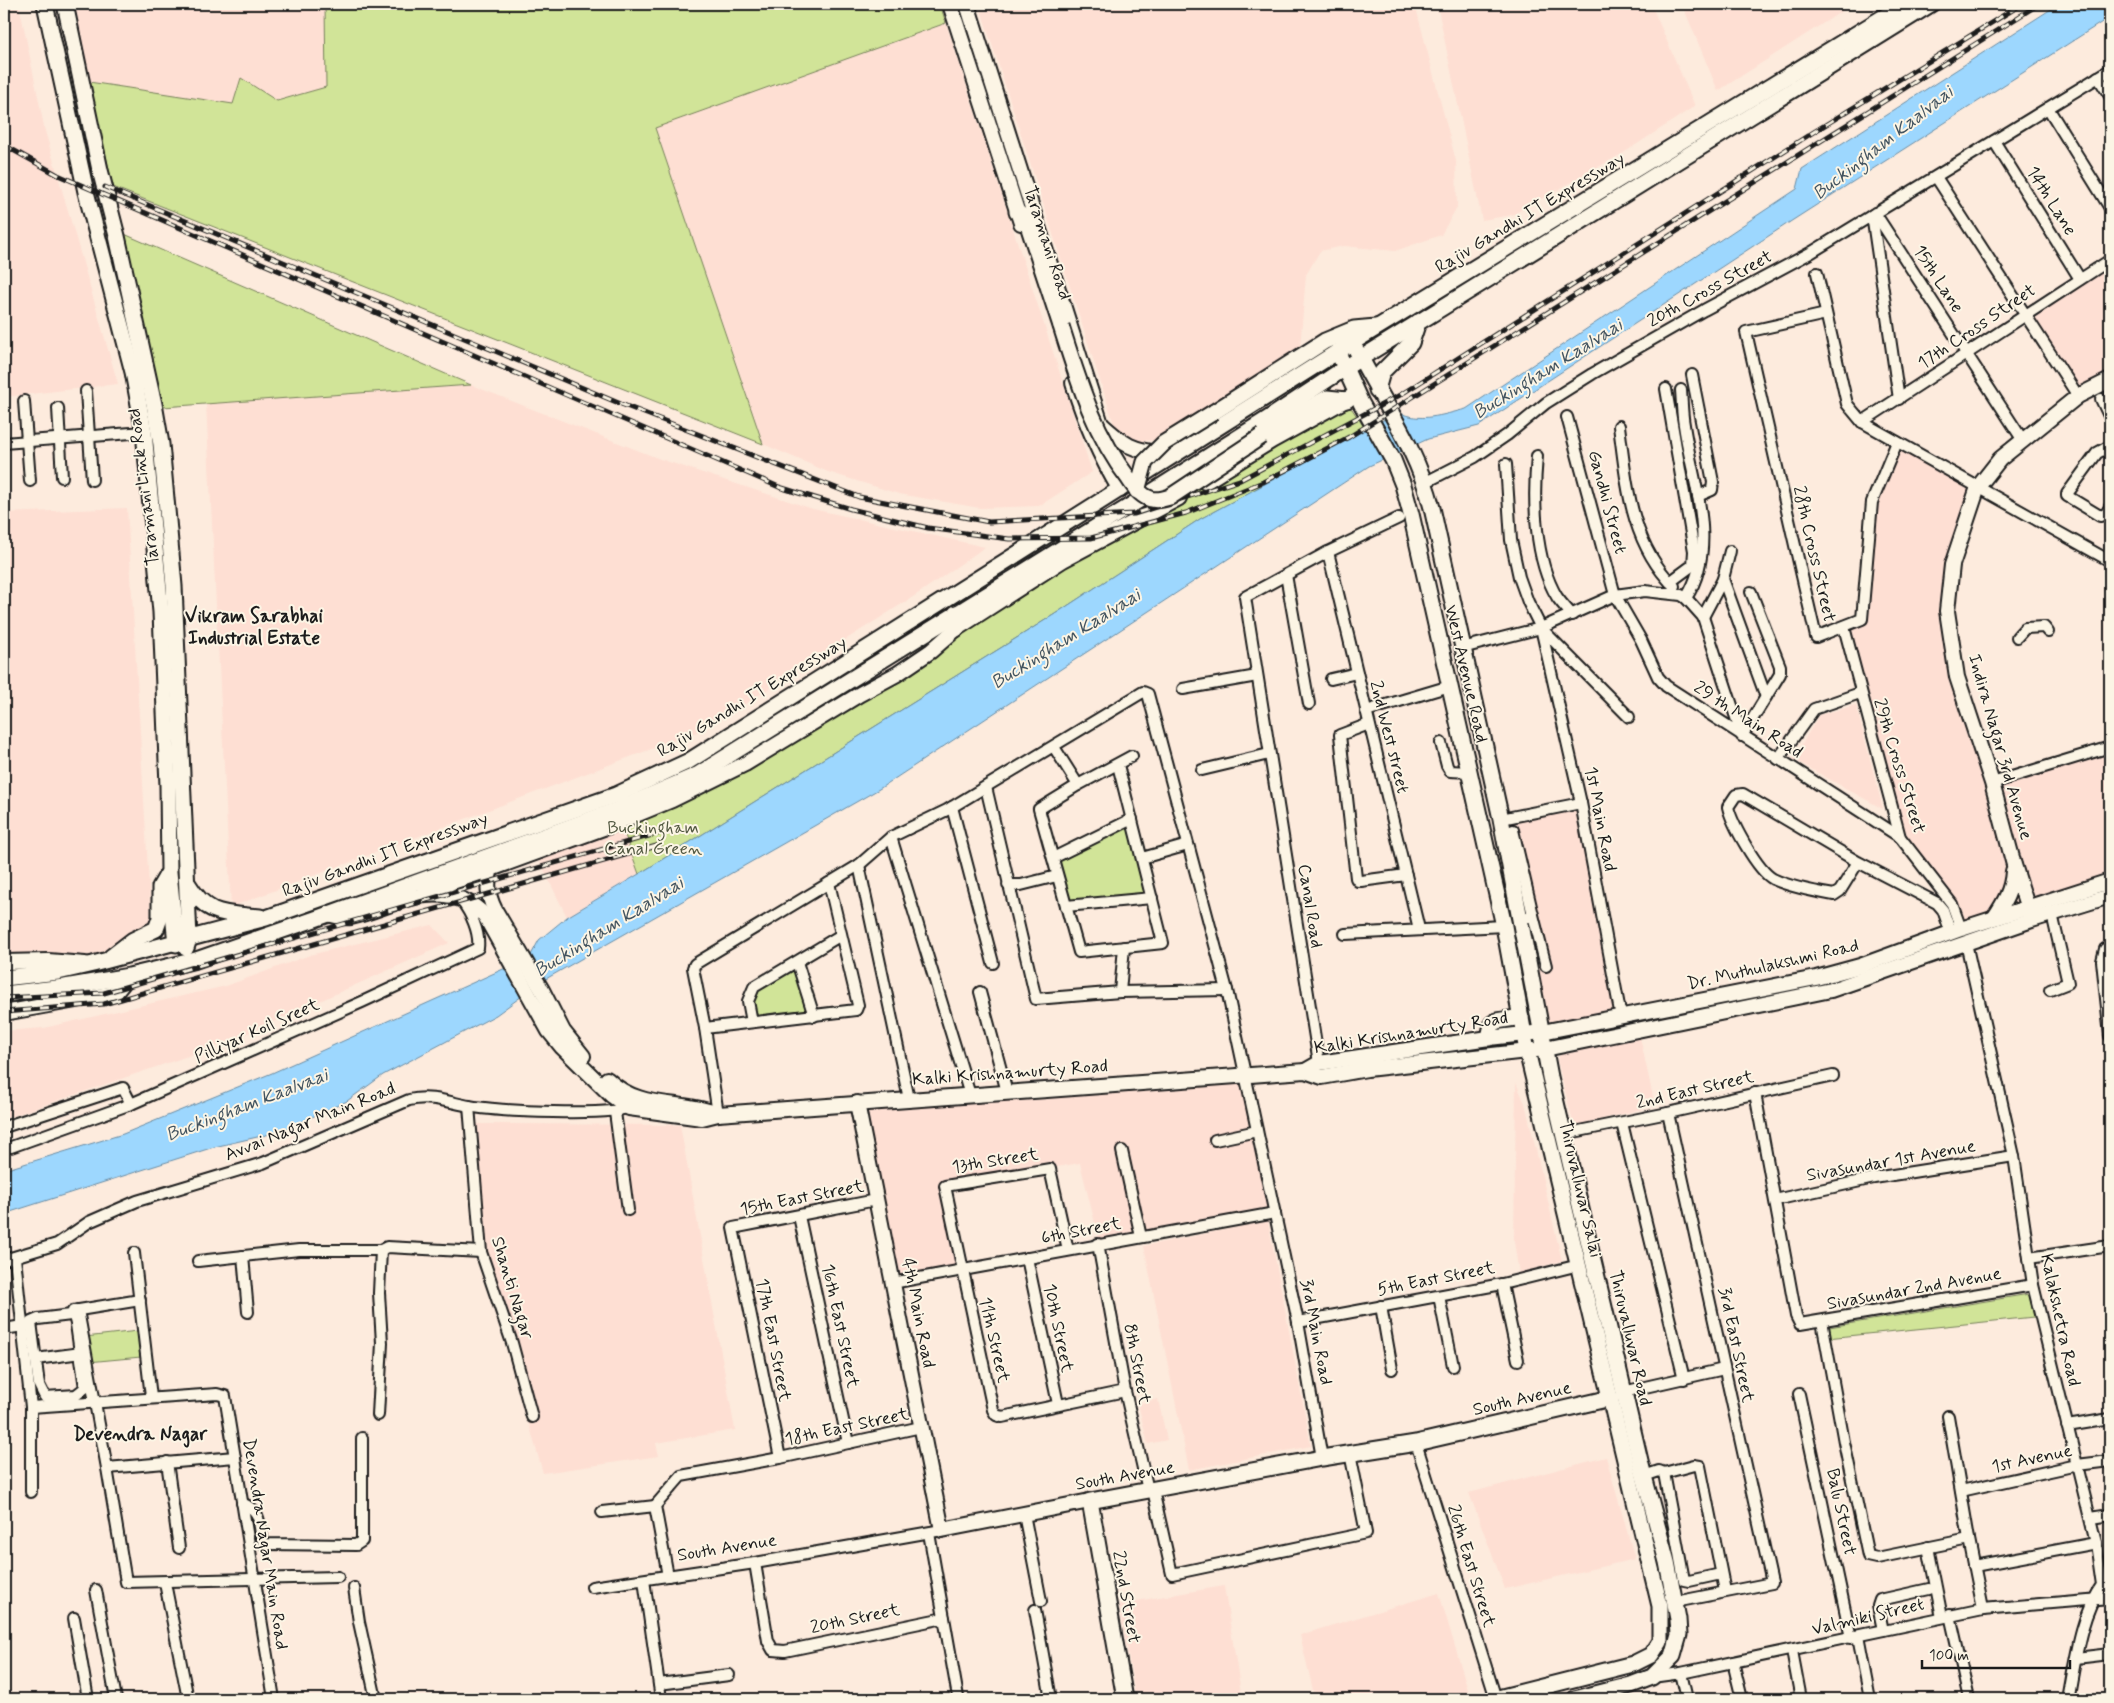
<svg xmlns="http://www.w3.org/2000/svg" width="2114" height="1703" viewBox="0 0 2114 1703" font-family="Mynerve,sans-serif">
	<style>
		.built { fill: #fedfd3 }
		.green { fill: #d1e498; stroke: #76805a }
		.water { fill: #9dd7fe; stroke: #698ca4 }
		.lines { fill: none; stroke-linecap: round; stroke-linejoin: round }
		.street-casing { stroke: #1c1c1c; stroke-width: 14 }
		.secondary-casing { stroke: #1c1c1c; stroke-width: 18 }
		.primary-casing { stroke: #1c1c1c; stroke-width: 19 }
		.street { stroke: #fcf5e5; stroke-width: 10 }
		.secondary { stroke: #fcf5e5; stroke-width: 14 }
		.primary { stroke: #fcf5e5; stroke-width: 15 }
		.rail-casing { stroke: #1c1c1c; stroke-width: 5 }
		.rail { stroke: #fcf5e5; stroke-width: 3; stroke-dasharray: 9; stroke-linecap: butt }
		.primary-bridge-casing { stroke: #1c1c1c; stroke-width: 19; stroke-linecap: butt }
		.primary-bridge { stroke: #fcf5e5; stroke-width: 15 }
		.labels { text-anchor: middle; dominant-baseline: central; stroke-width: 4; stroke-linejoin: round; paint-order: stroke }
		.street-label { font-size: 18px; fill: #1c1c1c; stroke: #fcf5e5 }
		.park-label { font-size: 18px; fill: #525841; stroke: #fcf5e5 }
		.water-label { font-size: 19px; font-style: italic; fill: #435460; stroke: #fcf5e5 }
		.neighbourhood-label { font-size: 19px; font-weight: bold; fill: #1c1c1c; stroke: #fcf5e5 }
	</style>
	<rect width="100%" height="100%" fill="#fdebdd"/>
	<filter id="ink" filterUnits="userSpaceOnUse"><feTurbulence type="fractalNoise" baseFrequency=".02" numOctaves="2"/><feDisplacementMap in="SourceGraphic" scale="10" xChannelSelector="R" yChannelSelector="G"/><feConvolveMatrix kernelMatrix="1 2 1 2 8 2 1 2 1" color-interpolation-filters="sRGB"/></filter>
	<g filter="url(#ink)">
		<g class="built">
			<polygon points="4,4 19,4 45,131 118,384 4,397"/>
			<polygon points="74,4 325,4 327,87 277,101 233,105 89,82"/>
			<polygon points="979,4 1415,4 1456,161 1457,207 1441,235 1395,251 1344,246 1320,251 1306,275 1300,348 1155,440 1134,442 1114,424"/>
			<polygon points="1437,4 1651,4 1695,106 1625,152 1512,215 1482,220"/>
			<polygon points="1682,4 1853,4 1718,91"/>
			<polygon points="946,23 1092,472 1039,506 980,508 899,494 828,472 763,444 654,128"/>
			<polygon points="2110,259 2110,380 2078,396 2026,314"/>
			<polygon points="471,385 660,459 813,509 985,547 919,593 707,728 231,907 206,403"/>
			<polygon points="1897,442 1978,487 1947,611 1957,677 1992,783 2110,749 2110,882 1961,929 1956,913 1900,837 1844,627 1862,619 1872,502"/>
			<polygon points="127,508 151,921 129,954 4,972 4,513"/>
			<polygon points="1856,705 1883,809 1793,759 1819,715"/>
			<polygon points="1582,802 1615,1011 1543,1025 1502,819"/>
			<polygon points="622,827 639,874 567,917 538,858"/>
			<polygon points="432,925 449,943 226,1043 4,1119 4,1031 44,1028 226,986 310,955"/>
			<polygon points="1640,1037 1655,1106 1574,1126 1557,1060 1563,1050"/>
			<polygon points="1240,1080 1273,1211 1100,1243 1080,1163 945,1186 961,1270 892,1283 865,1112 880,1108"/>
			<polygon points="1516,1083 1525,1103 1562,1261 1519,1273 1514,1242"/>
			<polygon points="477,1124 680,1125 735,1430 656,1443 659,1456 543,1473 480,1253"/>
			<polygon points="1268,1221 1311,1446 1189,1470 1144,1246"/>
			<polygon points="1158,1399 1167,1440 1148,1444 1138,1404"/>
			<polygon points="1606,1457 1635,1559 1505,1589 1469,1493"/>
			<polygon points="1224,1586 1242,1699 1136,1699 1119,1604"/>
			<polygon points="1439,1593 1469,1693 1436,1699 1315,1699 1300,1635"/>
		</g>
		<g class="green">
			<polygon points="325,4 940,4 946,23 655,128 763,444 113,187 89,82 233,104 241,78 277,101 326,87"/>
			<polygon points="122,233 471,385 163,407"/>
			<polygon points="1345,406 1352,409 1366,430 1200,519 1055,614 639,874 622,827 678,803 978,621 1090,549 1238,460"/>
			<polygon points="1130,823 1148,895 1069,902 1058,860"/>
			<polygon points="796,966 811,1016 752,1021 749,1001 756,988"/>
			<polygon points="2029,1294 2034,1317 1827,1338 1823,1328"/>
			<polygon points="138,1331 141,1357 88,1362 85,1337"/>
		</g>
		<path class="water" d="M2059,4H2110V17L1793,220L1479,426L1428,439L1369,466L879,789L544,980L496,1015L383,1075L347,1101L279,1132L214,1147L4,1214V1170L123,1134L272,1073L530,957L539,940L567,917L639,874L1055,614L1200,519L1398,412C1420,423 1442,415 1466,409L1797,189L1802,169Z"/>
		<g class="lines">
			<defs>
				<g id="street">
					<polyline points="2098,77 2110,96"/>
					<polyline points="2048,108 2110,208"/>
					<polyline points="1994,141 2080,279"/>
					<polyline points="1936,177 2078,396"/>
					<polyline points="1875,213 2022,439"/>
					<polyline points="1872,215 1899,399"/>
					<polyline points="1817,273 1847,404 1862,422 2110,561"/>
					<polyline points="1826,314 1746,332 1816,637 1862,619 1872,502 1897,442"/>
					<polyline points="1692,375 1713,482 1712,490 1698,496"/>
					<polyline points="1666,389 1694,551 1693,565 1670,582"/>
					<path d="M1681,390C1682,402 1682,414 1684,425C1692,482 1720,545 1686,598"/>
					<polyline points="86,391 92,480"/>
					<polyline points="2101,399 2110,418"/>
					<polyline points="24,401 30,481"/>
					<polyline points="58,408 62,477"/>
					<polyline points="1567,417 1615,595 1641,640 1658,677 1666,686 1900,837"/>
					<polyline points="1862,422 2110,260"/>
					<path d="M1619,426C1627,485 1630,542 1674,586"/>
					<polyline points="4,443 144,432"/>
					<polyline points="2110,446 2097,453 2067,494 2067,496 2100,516 2106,514 2110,507"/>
					<path d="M1537,456C1533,499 1534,559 1557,597C1561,603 1567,609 1572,615"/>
					<polyline points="1506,464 1511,540 1519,577 1528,602 1541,628 1629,717"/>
					<polyline points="1426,482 1475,457 1507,435 1546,403 1592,374 1704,310 1812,252 2110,70"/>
					<polyline points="1328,552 1419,929"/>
					<polyline points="1286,575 1309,704"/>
					<polyline points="1723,579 1766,697"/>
					<polyline points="1703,617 1723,579 1730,551"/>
					<polyline points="1844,627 1900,837 1952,904 1961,929"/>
					<polyline points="1541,628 1581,803 1621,1017"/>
					<polyline points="2017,637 2025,628 2044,627 2048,632"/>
					<polyline points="1462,648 1541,628 1615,595 1645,591 1681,595 1686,598 1703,617 1742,736"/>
					<polyline points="1331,679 1357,673"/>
					<polyline points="1183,689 1257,676"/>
					<polyline points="1366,711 1450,686"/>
					<polyline points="1369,724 1340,735 1356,878 1358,881 1361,881 1406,875"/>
					<polyline points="1742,736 1780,674 1780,666 1751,592"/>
					<polyline points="1441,743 1447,766 1450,771 1469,772"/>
					<polyline points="1054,747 1078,785"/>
					<polyline points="1778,759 1814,709 1860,693"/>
					<polyline points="1118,765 1163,943 1079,952 1039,809 1078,785 1132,756"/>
					<polyline points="1202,770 1269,754"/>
					<polyline points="1992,783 2110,747"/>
					<polyline points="986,787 1036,999 1120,992 1227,990"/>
					<polyline points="952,807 993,963"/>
					<polyline points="1501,819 1581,803"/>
					<polyline points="1513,830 1533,915"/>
					<polyline points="891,837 970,1095"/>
					<polyline points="1053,858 1132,819"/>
					<polyline points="1142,858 1188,845"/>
					<path d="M1858,862L1840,891L1834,895C1817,892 1788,886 1773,879C1757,870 1732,824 1728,807L1736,795L1743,794L1858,862L1937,903L1943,910L1951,933"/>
					<polyline points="859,865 909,1099"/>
					<polyline points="1008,885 1021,885 1057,876"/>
					<polyline points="1066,906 1152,898"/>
					<polyline points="1528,917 1533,915 1546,966"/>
					<polyline points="1345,934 1504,926"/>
					<path d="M1966,943L2014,1156L2033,1285L2096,1543L2102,1585C2080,1615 2075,1663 2068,1699"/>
					<polyline points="2110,946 2105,949 2102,961 2110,1036"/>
					<polyline points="797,962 814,1016"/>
					<polyline points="2050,990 2068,983 2052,914"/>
					<polyline points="980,992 1007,1092"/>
					<polyline points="1120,992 1124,947"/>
					<polyline points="752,1022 748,1001 754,987 841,935"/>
					<polyline points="705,1028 856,1010 858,1005 829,883"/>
					<polyline points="1319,1063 1245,597 1328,552 1399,518"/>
					<polyline points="1755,1093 1796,1316 1800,1324 2033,1285"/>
					<polyline points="469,1106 481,1252 512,1343 532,1417"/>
					<polyline points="615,1112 628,1210"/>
					<polyline points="1668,1113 1772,1583 1675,1602"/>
					<polyline points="718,1114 705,1028 693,968 695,964 859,865 891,837 947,810 1143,692 1148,694 1227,990 1298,1322 1322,1458"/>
					<polyline points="1622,1123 1684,1379"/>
					<path d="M4,1127L123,1088L131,1104L362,1002L478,948C480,932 471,913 461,900"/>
					<polyline points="1564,1134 1668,1113 1833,1076"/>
					<polyline points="1215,1140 1257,1131"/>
					<polyline points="11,1147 131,1104"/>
					<polyline points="1122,1151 1141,1237"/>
					<polyline points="1775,1200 1874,1178 2014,1156"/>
					<polyline points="799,1216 848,1443"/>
					<polyline points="1098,1244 1125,1391 1148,1490"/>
					<polyline points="1068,1250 1050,1169 945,1186 993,1410 996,1415 1002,1417 1125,1391"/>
					<polyline points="134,1253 151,1397"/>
					<polyline points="243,1256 248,1312"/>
					<polyline points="15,1258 31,1407 31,1492"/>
					<polyline points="1027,1258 1058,1404"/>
					<polyline points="2029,1258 2110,1246"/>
					<path d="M4,1260L57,1244L89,1222L137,1201L263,1163L409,1100C431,1095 448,1102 469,1106C494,1111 614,1117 633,1106"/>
					<polyline points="198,1261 299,1250 381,1250"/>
					<polyline points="892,1283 1275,1213"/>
					<polyline points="1502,1284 1518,1360"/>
					<polyline points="1439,1296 1453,1366"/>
					<polyline points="1381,1306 1392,1369"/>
					<polyline points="78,1310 107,1468 126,1582 338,1577"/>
					<polyline points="73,1311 140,1300"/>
					<polygon points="71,1315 74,1316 76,1324 85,1388 76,1395 45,1397 39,1385 31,1322 38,1319"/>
					<polyline points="1822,1321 1844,1442 1868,1556 1877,1558 1969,1539"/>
					<polyline points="1298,1322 1502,1284 1579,1265"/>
					<polyline points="4,1329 23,1326"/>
					<polyline points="36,1359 81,1353"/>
					<polyline points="1623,1392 1724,1369"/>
					<polyline points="1799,1394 1851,1638"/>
					<polyline points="31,1407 217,1394 225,1396 274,1699"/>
					<polyline points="378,1415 382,1343 379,1293 381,1250 387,1247 481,1252"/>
					<polyline points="1948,1416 1969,1539 1983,1609"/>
					<polyline points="2067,1426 2110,1419"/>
					<polyline points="1416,1443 1496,1699"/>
					<polyline points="780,1458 733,1228 876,1200"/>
					<polyline points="167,1462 179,1548"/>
					<polyline points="107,1468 235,1457"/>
					<polyline points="1664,1473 1694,1465 1700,1466 1725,1591"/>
					<polyline points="1644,1476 1659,1471 1664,1473 1684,1580 1689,1581 1721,1574"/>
					<polyline points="1153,1490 1172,1574 1366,1533 1350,1453"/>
					<polyline points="1961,1491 2077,1465 2110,1461"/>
					<path d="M242,1503C265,1513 256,1524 264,1544L356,1545L362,1541V1438"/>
					<polyline points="602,1512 655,1506"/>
					<polyline points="1024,1514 1041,1601"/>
					<polyline points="2091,1518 2110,1515"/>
					<polyline points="929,1533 958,1697"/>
					<polyline points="1928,1547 1942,1617"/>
					<polyline points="755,1563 768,1641 773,1650 785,1651 944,1618"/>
					<polyline points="1974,1566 2096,1543"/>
					<polyline points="668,1576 655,1506 681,1476 780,1458 921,1427"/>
					<polyline points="644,1580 661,1699"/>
					<polyline points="165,1583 188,1699"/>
					<polyline points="592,1587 755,1563 942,1530"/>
					<polyline points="354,1588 359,1622 376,1699"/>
					<polyline points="96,1590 116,1699"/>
					<polyline points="1035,1610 1051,1699"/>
					<polyline points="1950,1615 1969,1699"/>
					<polyline points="74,1618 88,1699"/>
					<polyline points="1883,1630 1878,1606 1880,1600 1929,1589"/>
					<polyline points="1858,1636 1870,1699"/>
					<polyline points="1792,1651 1801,1699"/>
					<polyline points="2076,1658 2110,1654"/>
					<polyline points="1733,1662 1742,1699"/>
					<polyline points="1681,1673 1687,1699"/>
					<polyline points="1652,1677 1681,1673 1983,1609 2110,1598"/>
					<polyline points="659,1684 729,1675"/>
				</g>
				<g id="secondary">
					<polyline points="950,4 1021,223"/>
					<path d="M967,4L1101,424C1125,446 1132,450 1164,454"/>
					<path d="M1073,383C1085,422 1099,455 1120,490"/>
					<polyline points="1205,482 1273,440 1351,397"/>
					<polyline points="609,826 672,800 745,764 860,694 897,674 931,651 956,629 1063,560 1179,498"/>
					<polyline points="425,891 491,869"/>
					<path d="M328,914C335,916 344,918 351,917C388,909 425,883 463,900C472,904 479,909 485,916L549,1031L562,1047L611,1095L629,1108L702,1118L718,1114L1305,1071L1322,1077L1367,1069L1545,1049L1831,990L2032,920L2110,896"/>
					<polyline points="2030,915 2014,865 1992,783 1957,677 1947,611 1952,565 1978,487 2000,459 2078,396 2110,380"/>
					<path d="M1994,918C2004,903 2012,890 2013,871"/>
					<polyline points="4,962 48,961 85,964"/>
					<polyline points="4,1013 115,993 129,976"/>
					<path d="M583,1056L563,1031L542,990L495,910C488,897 486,883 491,869L609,826L614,818"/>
					<polyline points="1305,1071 1319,1063 1489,1038 1542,1032 1816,978 1860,966 1961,929 2110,881"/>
					<path d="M607,1079C640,1111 678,1099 718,1114"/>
					<polyline points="857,1103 942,1530 1090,1501"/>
				</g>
				<g id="primary">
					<polyline points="45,4 86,192 133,372 144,432 161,612 168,786 169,872 176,944"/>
					<polyline points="65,4 100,170 117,236 154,404 161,444 174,586 189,939 186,948"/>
					<polyline points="1017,212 1026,219 1061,326"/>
					<path d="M1357,351C1384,403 1418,451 1432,508L1501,819L1550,1077L1641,1465L1667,1562L1678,1619L1679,1635L1673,1656L1652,1677L1631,1685L1575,1699"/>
					<polyline points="1341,359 1361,403 1393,460 1403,485 1411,514 1504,926 1527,1051 1660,1606 1660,1641 1651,1655 1633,1664 1494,1699"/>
					<polyline points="1377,390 1382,372 1411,343 1418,322"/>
					<polyline points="1214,412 1325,341 1354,329 1376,327"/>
					<polyline points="1262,436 1327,398 1347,400"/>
					<polyline points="956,613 956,629"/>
					<path d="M188,884C208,917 224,913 260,917"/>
					<polyline points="111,957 133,940 156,929 160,918 160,887 167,875"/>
					<polyline points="4,978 58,972 93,964 266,918 616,795 689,761 1337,352 1905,4"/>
					<polyline points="4,994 65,987 129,976 196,960 315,919 619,809 697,775 1130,506 1269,418 1345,368 1931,4"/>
					<polyline points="1489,1038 1492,1024 1497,1021 1521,1017"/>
					<polyline points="1125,1699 1090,1501 1322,1458 1416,1443 1611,1398"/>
				</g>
			</defs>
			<use href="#street" class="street-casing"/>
			<use href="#secondary" class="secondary-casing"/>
			<use href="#primary" class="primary-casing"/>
			<use href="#street" class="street"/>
			<use href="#secondary" class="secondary"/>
			<use href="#primary" class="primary"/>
			<defs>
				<g id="rail">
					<polyline points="4,145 58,175 779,487 851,509 928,528 1009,539 1091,538 1186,513 1263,482 1349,437 2039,4"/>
					<polyline points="105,187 621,404 859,497 989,522 1134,514 1240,480 1400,395 1812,133 2022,4"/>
					<polyline points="4,998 104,993 659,833"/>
					<polyline points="4,1012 104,1004 660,845"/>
				</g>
			</defs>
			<use href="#rail" class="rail-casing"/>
			<use href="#rail" class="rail"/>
			<defs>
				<g id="primary-bridge">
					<path d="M1061,326C1078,380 1094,434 1129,479C1134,487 1141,496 1151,499C1157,501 1164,499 1170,497L1262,436"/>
					<polyline points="1137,491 1145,462 1164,443 1214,412"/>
				</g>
			</defs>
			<use href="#primary-bridge" class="primary-bridge-casing"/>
			<use href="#primary-bridge" class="primary-bridge"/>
		</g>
	</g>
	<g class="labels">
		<g class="street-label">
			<text transform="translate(2051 201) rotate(58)">14th Lane</text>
			<text transform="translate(1530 213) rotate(-31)">Rajiv Gandhi IT Expressway</text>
			<text transform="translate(1047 243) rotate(72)">Taramani Road</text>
			<text transform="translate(1938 279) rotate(57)">15th Lane</text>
			<text transform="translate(1710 289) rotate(-29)">20th Cross Street</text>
			<text transform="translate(1977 327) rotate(-34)">17th Cross Street</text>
			<text transform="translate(144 487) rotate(-97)">Taramani Link Road</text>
			<text transform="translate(1607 502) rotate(75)">Gandhi Street</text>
			<text transform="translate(1814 554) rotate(77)">28th Cross Street</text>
			<text transform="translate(1466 674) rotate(77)">West Avenue Road</text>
			<text transform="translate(752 697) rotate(-31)">Rajiv Gandhi IT Expressway</text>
			<text transform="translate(1748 720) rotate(33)">29 th Main Road</text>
			<text transform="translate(1389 737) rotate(76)">2nd West street</text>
			<text transform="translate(2000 747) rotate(74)">Indira Nagar 3rd Avenue</text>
			<text transform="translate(1899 766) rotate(73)">29th Cross Street</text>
			<text transform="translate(1600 819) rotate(79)">1st Main Road</text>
			<text transform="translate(385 855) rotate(-20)">Rajiv Gandhi IT Expressway</text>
			<text transform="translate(1310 906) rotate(81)">Canal Road</text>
			<text transform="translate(1773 965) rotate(-13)">Dr. Muthulakshmi Road</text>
			<text transform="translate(257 1031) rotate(-24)">Pilliyar Koil Sreet</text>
			<text transform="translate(1411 1033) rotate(-9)">Kalki Krishnamurty Road</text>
			<text transform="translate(1010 1073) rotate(-4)">Kalki Krishnamurty Road</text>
			<text transform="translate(1695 1090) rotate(-13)">2nd East Street</text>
			<text transform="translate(310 1122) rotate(-22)">Avvai Nagar Main Road</text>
			<text transform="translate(995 1161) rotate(-9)">13th Street</text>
			<text transform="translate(1891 1161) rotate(-10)">Sivasundar 1st Avenue</text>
			<text transform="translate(1580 1189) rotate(77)">Thiruvalluvar Salai</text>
			<text transform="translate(802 1198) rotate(-11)">15th East Street</text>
			<text transform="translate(1081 1231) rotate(-11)">6th Street</text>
			<text transform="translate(1436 1279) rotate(-11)">5th East Street</text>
			<text transform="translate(512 1288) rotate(73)">Shanti Nagar</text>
			<text transform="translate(1914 1289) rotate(-10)">Sivasundar 2nd Avenue</text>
			<text transform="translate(918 1313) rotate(79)">4th Main Road</text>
			<text transform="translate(2060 1320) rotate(78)">Kalakshetra Road</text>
			<text transform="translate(840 1326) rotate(78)">16th East Street</text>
			<text transform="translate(1058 1328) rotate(78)">10th Street</text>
			<text transform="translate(1316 1332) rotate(79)">3rd Main Road</text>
			<text transform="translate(1630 1338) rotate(77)">Thiruvalluvar Road</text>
			<text transform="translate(773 1340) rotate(79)">17th East Street</text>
			<text transform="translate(994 1340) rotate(77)">11th Street</text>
			<text transform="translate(1736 1345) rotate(78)">3rd East Street</text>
			<text transform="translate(1137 1364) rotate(79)">8th Street</text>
			<text transform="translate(1522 1399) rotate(-13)">South Avenue</text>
			<text transform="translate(847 1427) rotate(-12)">18th East Street</text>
			<text transform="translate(2032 1459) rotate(-12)">1st Avenue</text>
			<text transform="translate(1125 1476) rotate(-10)">South Avenue</text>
			<text transform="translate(1841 1512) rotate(78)">Balu Street</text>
			<text transform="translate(265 1544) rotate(81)">Devendra Nagar Main Road</text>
			<text transform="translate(727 1548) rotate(-9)">South Avenue</text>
			<text transform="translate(1471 1566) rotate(73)">26th East Street</text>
			<text transform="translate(1126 1597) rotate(80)">22nd Street</text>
			<text transform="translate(1868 1617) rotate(-13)">Valmiki Street</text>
			<text transform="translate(855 1619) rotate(-12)">20th Street</text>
		</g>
		<g class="park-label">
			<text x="653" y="828">Buckingham<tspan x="653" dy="21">Canal Green</tspan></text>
		</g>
		<g class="water-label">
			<text transform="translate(1883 143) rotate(-38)">Buckingham Kaalvaai</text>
			<text transform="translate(1548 369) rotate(-32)">Buckingham Kaalvaai</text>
			<text transform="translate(1066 639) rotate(-32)">Buckingham Kaalvaai</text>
			<text transform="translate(609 927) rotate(-32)">Buckingham Kaalvaai</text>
			<text transform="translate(247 1105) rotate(-21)">Buckingham Kaalvaai</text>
		</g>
		<g class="neighbourhood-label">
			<text x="254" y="616">Vikram Sarabhai<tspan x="254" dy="22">Industrial Estate</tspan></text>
			<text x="140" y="1434">Devendra Nagar</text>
		</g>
	</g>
	<rect width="2114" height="1703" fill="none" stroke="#fcf5e5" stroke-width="20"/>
	<rect x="10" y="10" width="2094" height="1683" fill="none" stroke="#1c1c1c" stroke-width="2" filter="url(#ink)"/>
	<path d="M1922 1660v8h148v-8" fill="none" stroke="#1c1c1c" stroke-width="2.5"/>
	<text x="1929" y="1660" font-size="15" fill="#1c1c1c" stroke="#fcf5e5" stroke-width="4" paint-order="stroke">100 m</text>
</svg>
